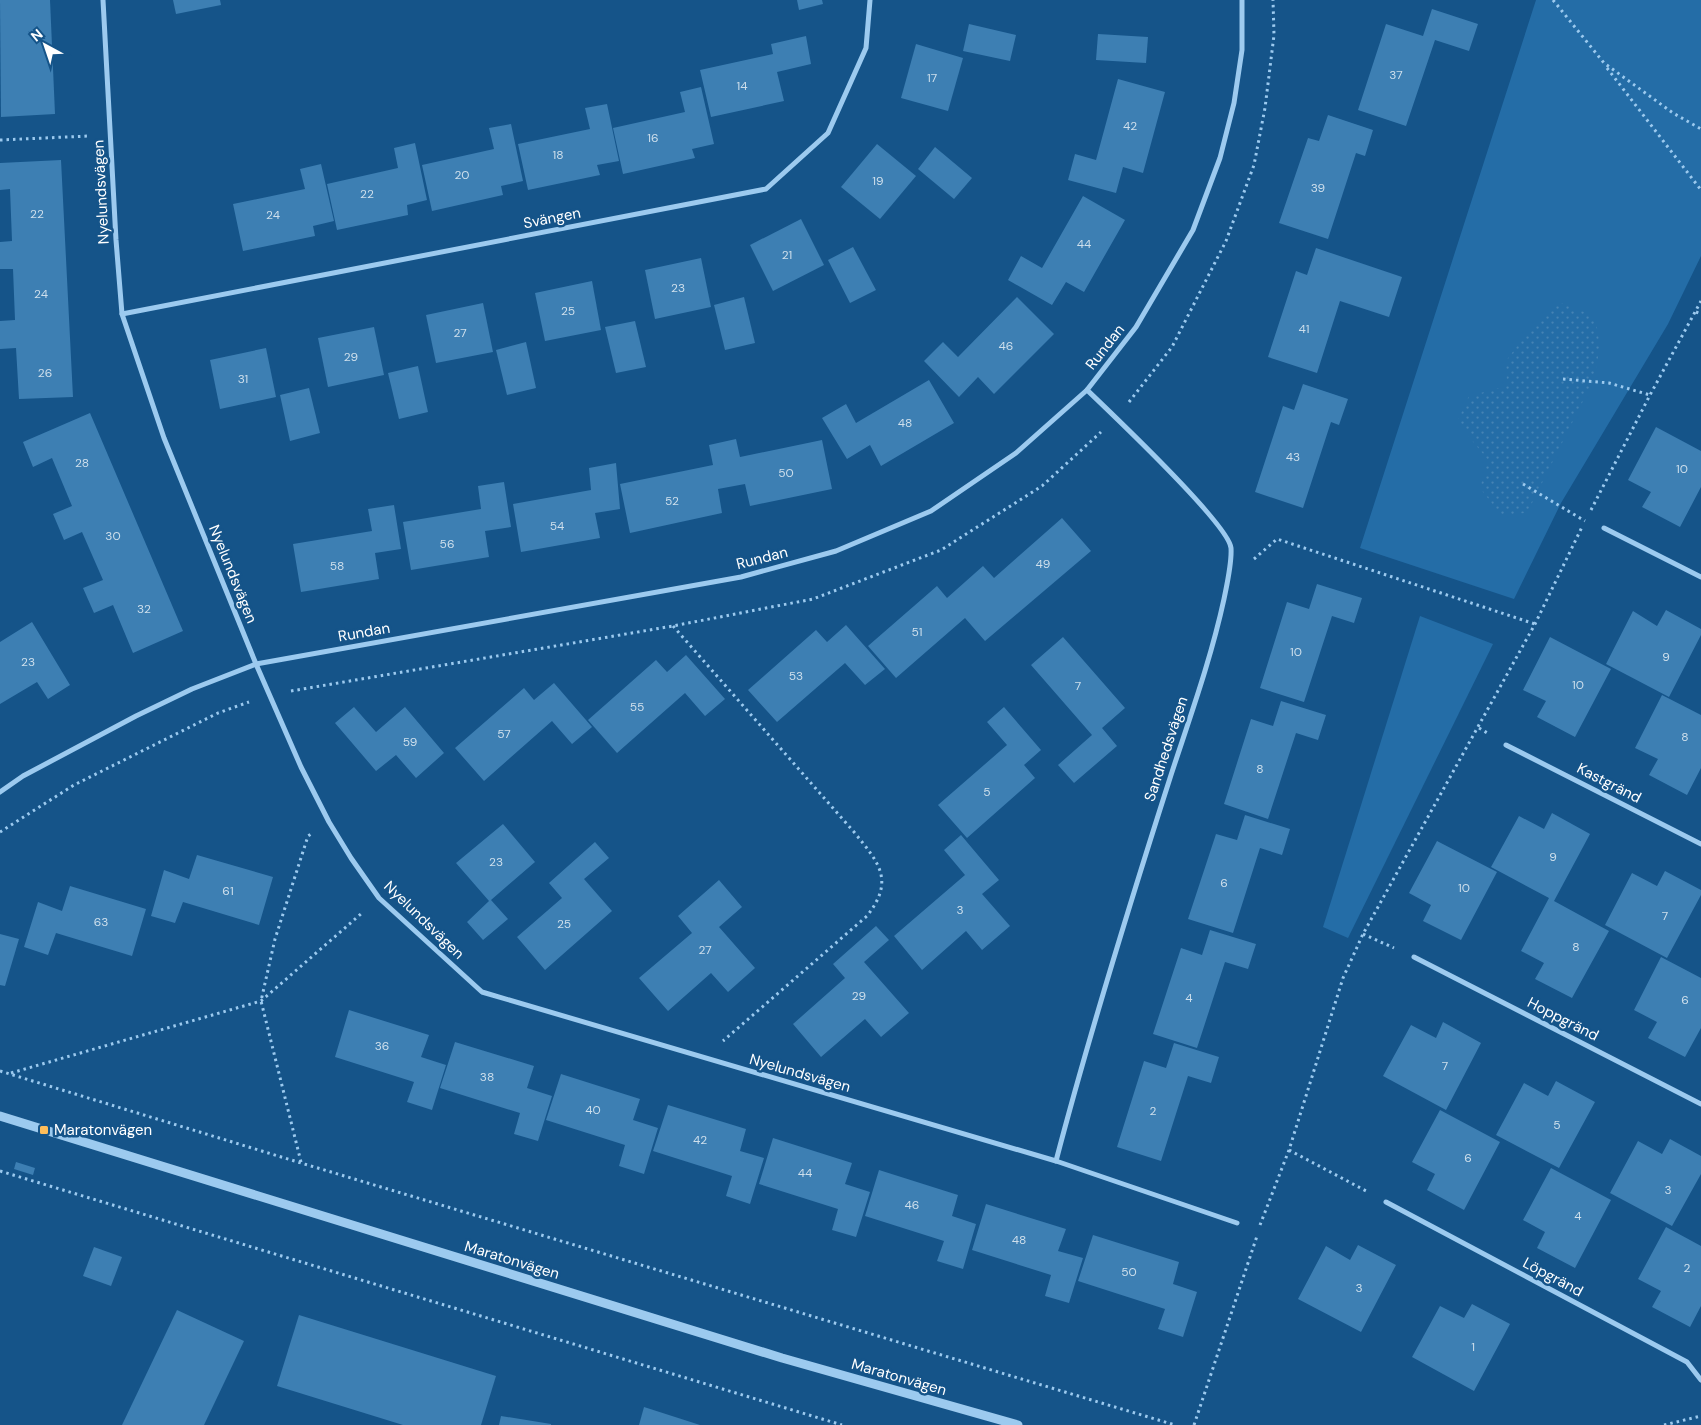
<svg xmlns="http://www.w3.org/2000/svg" width="1701" height="1425" viewBox="0 0 1701 1425" font-family="'DM Sans',sans-serif">
	<style>
		.grass { fill: #246da7 }
		.park { fill: url(#park-dots) }
		.building { fill: #3d7fb3 }
		.lines { fill: none; stroke-linecap: round; stroke-linejoin: round }
		.path { stroke: #9ccaef; stroke-width: 3; stroke-dasharray: 2.5 4; stroke-linecap: butt }
		.minor { stroke: #9ccaef; stroke-width: 5 }
		.tertiary { stroke: #9ccaef; stroke-width: 9 }
		.poi-dot { fill: #ffbe5a; stroke: #155489; stroke-width: 2 }
		.labels { text-anchor: middle; dominant-baseline: central; stroke-width: 5; stroke-linejoin: round; paint-order: stroke }
		.number-label { font-size: 12px; fill: #cedfec }
		.street-label { font-size: 15px; fill: #fff; stroke: #155489 }
		.poi-label { font-size: 15px; fill: #fff; stroke: #155489; text-anchor: start }
	</style>
	<defs>
		<pattern id="park-dots" width="8" height="8" patternUnits="userSpaceOnUse" patternTransform="scale(1.25)"><rect width="8" height="8" fill="#246da7"/><path d="M2 2h.1M6 6h.1" fill="none" stroke="#4583b4" stroke-width="1.8" stroke-linecap="round"/></pattern>
	</defs>
	<rect width="100%" height="100%" fill="#155489"/>
	<g class="grass">
		<polygon points="1536,0 1701,0 1701,256 1668,324 1561,503 1514,599 1360,548"/>
		<polygon points="1420,616 1493,644 1348,938 1323,927"/>
	</g>
	<polygon class="park" points="1558,302 1595,316 1600,346 1594,379 1527,513 1501,515 1480,488 1488,460 1457,422 1469,396 1507,386 1506,361 1533,325"/>
	<g class="building">
		<polygon points="0,0 50,0 55,114 1,117"/>
		<polygon points="173,0 220,0 221,5 176,14"/>
		<polygon points="797,0 822,0 823,4 799,10"/>
		<polygon points="1432,9 1478,24 1469,51 1435,40 1406,126 1358,110 1386,24 1423,36"/>
		<polygon points="969,24 1016,35 1010,61 963,51"/>
		<polygon points="1098,34 1148,37 1146,63 1096,60"/>
		<polygon points="806,36 811,64 777,72 784,101 711,117 700,70 773,54 771,44"/>
		<polygon points="916,44 963,58 948,111 901,98"/>
		<polygon points="1118,79 1165,92 1143,173 1123,167 1116,193 1068,180 1075,154 1096,160"/>
		<polygon points="701,87 714,144 692,149 695,158 623,174 613,128 685,112 680,92"/>
		<polygon points="607,104 619,161 597,165 600,175 528,190 518,144 590,129 585,108"/>
		<polygon points="1328,115 1373,130 1365,156 1356,153 1328,239 1279,223 1308,138 1319,141"/>
		<polygon points="511,124 523,181 501,186 503,195 432,211 422,165 494,149 489,128"/>
		<polygon points="415,143 427,200 407,205 408,215 337,230 327,184 398,168 394,148"/>
		<polygon points="877,144 916,176 880,219 841,187"/>
		<polygon points="935,147 972,178 954,199 918,169"/>
		<polygon points="61,160 73,397 19,399 16,348 0,349 0,321 15,320 13,269 0,269 0,242 12,241 10,189 0,190 0,163"/>
		<polygon points="321,164 334,221 313,226 315,236 243,251 233,204 305,189 300,169"/>
		<polygon points="1083,196 1125,220 1084,292 1066,282 1052,305 1008,280 1021,256 1042,268"/>
		<polygon points="801,219 824,265 773,291 750,245"/>
		<polygon points="853,247 876,290 850,303 828,260"/>
		<polygon points="1316,248 1402,277 1389,317 1340,301 1317,373 1268,357 1296,271 1307,275"/>
		<polygon points="701,258 711,307 655,319 645,270"/>
		<polygon points="592,281 601,330 545,341 535,293"/>
		<polygon points="744,297 755,343 725,350 714,305"/>
		<polygon points="1017,297 1054,334 994,394 978,377 959,397 924,361 943,342 958,357"/>
		<polygon points="483,303 493,352 436,363 426,315"/>
		<polygon points="635,321 646,367 616,373 605,327"/>
		<polygon points="374,327 384,375 328,387 318,338"/>
		<polygon points="526,342 536,388 507,395 496,350"/>
		<polygon points="266,348 276,397 220,409 210,360"/>
		<polygon points="418,366 428,412 399,419 388,373"/>
		<polygon points="929,380 954,423 881,466 870,445 847,459 822,418 846,404 856,423"/>
		<polygon points="1303,384 1348,399 1339,425 1331,422 1303,508 1255,492 1283,406 1294,410"/>
		<polygon points="309,388 320,433 290,441 280,395"/>
		<polygon points="90,413 183,631 133,653 113,605 94,613 83,588 103,580 82,532 64,540 53,514 72,506 52,458 33,467 23,442"/>
		<polygon points="1656,427 1701,451 1701,487 1680,527 1642,507 1651,492 1628,480"/>
		<polygon points="736,439 740,457 822,440 832,489 750,506 745,484 718,489 722,513 630,533 620,484 713,465 709,445"/>
		<polygon points="616,463 620,509 595,513 600,538 521,552 513,504 591,490 589,468"/>
		<polygon points="504,482 511,527 485,531 489,557 411,570 403,522 481,509 478,486"/>
		<polygon points="394,505 401,549 375,553 379,579 301,592 293,544 372,531 368,509"/>
		<polygon points="1062,518 1091,551 985,641 965,618 896,678 868,646 937,586 947,598 983,566 994,578"/>
		<polygon points="1317,584 1362,598 1354,623 1332,616 1304,702 1260,688 1287,602 1309,609"/>
		<polygon points="1666,610 1701,629 1701,635 1669,697 1606,664 1633,611 1657,626"/>
		<polygon points="32,622 70,685 48,699 37,682 0,704 0,642"/>
		<polygon points="846,625 885,669 865,685 845,663 777,722 748,690 816,630 827,642"/>
		<polygon points="1063,637 1125,708 1102,728 1117,746 1074,783 1058,765 1092,735 1031,665"/>
		<polygon points="1550,637 1611,669 1575,737 1537,717 1546,701 1523,690"/>
		<polygon points="686,655 725,699 705,716 685,693 617,753 588,720 656,660 667,672"/>
		<polygon points="554,683 592,727 572,744 552,721 484,781 455,748 524,688 534,700"/>
		<polygon points="1662,695 1701,715 1701,768 1687,795 1649,775 1658,759 1635,748"/>
		<polygon points="1281,701 1326,715 1318,740 1296,733 1268,819 1224,804 1251,719 1273,726"/>
		<polygon points="354,707 376,732 405,707 444,753 416,778 396,755 376,771 335,723"/>
		<polygon points="1004,707 1041,750 1024,765 1035,778 967,838 938,805 1007,745 987,722"/>
		<polygon points="1552,813 1590,834 1554,901 1609,931 1572,998 1535,979 1544,963 1521,951 1549,898 1491,867 1519,816 1544,829"/>
		<polygon points="1245,815 1290,829 1282,855 1260,848 1233,933 1188,919 1216,834 1237,840"/>
		<polygon points="503,824 535,862 491,900 508,919 483,940 467,922 489,901 456,863"/>
		<polygon points="961,835 999,880 982,894 1010,926 982,950 966,931 922,970 894,936 965,875 944,850"/>
		<polygon points="1437,841 1497,872 1461,940 1423,921 1431,905 1409,893"/>
		<polygon points="595,842 609,858 584,879 612,911 545,970 517,937 562,898 549,883"/>
		<polygon points="197,855 273,877 259,925 183,902 175,923 151,916 164,870 189,879"/>
		<polygon points="1665,871 1701,890 1701,895 1667,958 1605,925 1632,873 1657,886"/>
		<polygon points="719,880 742,907 719,927 755,968 728,992 711,973 668,1011 639,978 692,933 678,916"/>
		<polygon points="70,886 146,909 132,956 56,933 48,955 24,947 38,902 62,911"/>
		<polygon points="876,926 889,940 864,962 909,1013 881,1037 865,1019 821,1057 793,1024 845,978 833,964"/>
		<polygon points="1210,930 1256,944 1248,969 1225,962 1197,1048 1153,1034 1181,948 1202,955"/>
		<polygon points="0,934 19,939 5,986 0,985"/>
		<polygon points="1661,957 1701,978 1701,1028 1685,1057 1648,1038 1657,1022 1634,1010"/>
		<polygon points="349,1010 429,1035 421,1057 446,1065 432,1110 407,1102 414,1082 335,1057"/>
		<polygon points="1443,1022 1481,1043 1446,1110 1383,1076 1411,1025 1436,1038"/>
		<polygon points="455,1042 534,1066 527,1088 552,1096 538,1141 514,1134 520,1113 440,1088"/>
		<polygon points="1174,1043 1219,1057 1211,1083 1188,1076 1161,1161 1117,1147 1144,1061 1166,1068"/>
		<polygon points="561,1074 640,1099 633,1120 658,1128 644,1174 619,1166 625,1145 546,1120"/>
		<polygon points="1556,1081 1595,1102 1559,1168 1496,1135 1524,1083 1548,1096"/>
		<polygon points="668,1105 746,1129 740,1151 764,1158 750,1204 726,1196 732,1176 653,1151"/>
		<polygon points="1440,1110 1500,1142 1464,1210 1427,1190 1435,1174 1412,1162"/>
		<polygon points="773,1138 852,1163 845,1184 870,1192 856,1237 832,1230 838,1209 759,1184"/>
		<polygon points="1670,1139 1701,1156 1701,1174 1672,1226 1610,1193 1638,1141 1662,1154"/>
		<polygon points="16,1162 35,1168 33,1175 14,1169"/>
		<polygon points="1551,1168 1611,1200 1575,1268 1537,1248 1545,1232 1523,1220"/>
		<polygon points="879,1170 958,1195 952,1216 976,1224 963,1269 937,1261 944,1241 865,1216"/>
		<polygon points="986,1204 1066,1229 1058,1251 1083,1258 1069,1303 1045,1296 1051,1275 972,1250"/>
		<polygon points="1666,1227 1701,1246 1701,1306 1690,1327 1652,1307 1661,1291 1638,1279"/>
		<polygon points="1093,1235 1179,1262 1173,1284 1197,1292 1183,1337 1158,1329 1165,1309 1078,1281"/>
		<polygon points="1358,1245 1396,1265 1361,1332 1298,1299 1326,1246 1350,1260"/>
		<polygon points="94,1247 122,1257 111,1286 83,1276"/>
		<polygon points="1472,1304 1510,1324 1474,1391 1412,1357 1440,1306 1464,1318"/>
		<polygon points="177,1310 244,1341 204,1425 122,1425"/>
		<polygon points="299,1315 496,1376 481,1425 403,1425 277,1386"/>
		<polygon points="644,1407 700,1425 639,1425"/>
		<polygon points="501,1416 551,1424 551,1425 499,1425"/>
	</g>
	<g class="lines">
		<g class="path">
			<polyline points="1553,0 1604,63 1673,113 1701,129"/>
			<polyline points="1607,68 1701,190"/>
			<polyline points="0,140 89,136"/>
			<polyline points="1696,312 1701,314"/>
			<polyline points="1563,379 1609,383 1650,395"/>
			<polyline points="1129,402 1172,347 1226,241 1254,165 1265,108 1274,35 1273,0"/>
			<polyline points="1523,484 1585,521"/>
			<polyline points="1591,510 1650,395 1701,301"/>
			<polyline points="1254,559 1277,539 1535,624"/>
			<path d="M673,626L854,832C879,863 895,880 867,916L723,1041"/>
			<polyline points="291,691 673,626 813,599 941,550 1042,486 1101,432"/>
			<polyline points="1479,728 1489,734"/>
			<polyline points="0,832 74,785 218,713 249,702"/>
			<polyline points="1363,934 1394,948"/>
			<polyline points="0,1071 301,1163 1175,1425"/>
			<polyline points="11,1073 261,1001 362,913"/>
			<polyline points="1289,1150 1368,1192"/>
			<polyline points="301,1162 261,1001 275,939 308,836 311,834"/>
			<polyline points="0,1171 842,1425"/>
			<polyline points="1260,1225 1289,1150 1343,978 1363,934 1535,624 1582,527"/>
			<polyline points="1194,1425 1257,1236"/>
			<polyline points="1664,1425 1701,1416"/>
		</g>
		<g class="minor">
			<polyline points="103,0 116,240 122,314 164,438 256,664 301,767 329,822 351,858 379,898 482,992 1056,1161 1237,1223"/>
			<polyline points="122,314 766,189 828,133 866,48 870,0"/>
			<polyline points="1604,528 1701,577"/>
			<polyline points="1506,745 1701,844"/>
			<polyline points="0,792 23,776 136,716 192,689 256,664 741,577 836,551 931,511 1016,453 1087,390 1136,327 1193,230 1220,158 1234,103 1242,50 1242,0"/>
			<polyline points="1414,957 1701,1104"/>
			<path d="M1056,1161C1090,1031 1130,903 1171,775C1190,717 1211,659 1224,599C1227,584 1232,563 1231,548C1229,525 1110,412 1087,390"/>
			<polyline points="1386,1202 1687,1362 1701,1380"/>
		</g>
		<polyline class="tertiary" points="0,1116 782,1358 1018,1425"/>
	</g>
	<rect class="poi-dot" x="39" y="1125" width="10" height="10" rx="2.5"/>
	<g class="labels">
		<g class="number-label">
			<text x="1396" y="75">37</text>
			<text x="932" y="78">17</text>
			<text x="742" y="86">14</text>
			<text x="1130" y="126">42</text>
			<text x="653" y="138">16</text>
			<text x="558" y="155">18</text>
			<text x="462" y="175">20</text>
			<text x="878" y="181">19</text>
			<text x="1318" y="188">39</text>
			<text x="367" y="194">22</text>
			<text x="37" y="214">22</text>
			<text x="273" y="215">24</text>
			<text x="1084" y="244">44</text>
			<text x="787" y="255">21</text>
			<text x="678" y="288">23</text>
			<text x="41" y="294">24</text>
			<text x="568" y="311">25</text>
			<text x="1304" y="329">41</text>
			<text x="460" y="333">27</text>
			<text x="1006" y="346">46</text>
			<text x="351" y="357">29</text>
			<text x="45" y="373">26</text>
			<text x="243" y="379">31</text>
			<text x="905" y="423">48</text>
			<text x="1293" y="457">43</text>
			<text x="82" y="463">28</text>
			<text x="1682" y="469">10</text>
			<text x="786" y="473">50</text>
			<text x="672" y="501">52</text>
			<text x="557" y="526">54</text>
			<text x="113" y="536">30</text>
			<text x="447" y="544">56</text>
			<text x="1043" y="564">49</text>
			<text x="337" y="566">58</text>
			<text x="144" y="609">32</text>
			<text x="917" y="632">51</text>
			<text x="1296" y="652">10</text>
			<text x="1666" y="657">9</text>
			<text x="28" y="662">23</text>
			<text x="796" y="676">53</text>
			<text x="1578" y="685">10</text>
			<text x="1078" y="686">7</text>
			<text x="637" y="707">55</text>
			<text x="504" y="734">57</text>
			<text x="1685" y="737">8</text>
			<text x="410" y="742">59</text>
			<text x="1260" y="769">8</text>
			<text x="987" y="792">5</text>
			<text x="1553" y="857">9</text>
			<text x="496" y="862">23</text>
			<text x="1224" y="883">6</text>
			<text x="1464" y="888">10</text>
			<text x="228" y="891">61</text>
			<text x="960" y="910">3</text>
			<text x="1665" y="916">7</text>
			<text x="101" y="922">63</text>
			<text x="564" y="924">25</text>
			<text x="1576" y="947">8</text>
			<text x="705" y="950">27</text>
			<text x="859" y="996">29</text>
			<text x="1189" y="998">4</text>
			<text x="1685" y="1000">6</text>
			<text x="382" y="1046">36</text>
			<text x="1445" y="1066">7</text>
			<text x="487" y="1077">38</text>
			<text x="593" y="1110">40</text>
			<text x="1153" y="1111">2</text>
			<text x="1557" y="1125">5</text>
			<text x="700" y="1140">42</text>
			<text x="1468" y="1158">6</text>
			<text x="805" y="1173">44</text>
			<text x="1668" y="1190">3</text>
			<text x="912" y="1205">46</text>
			<text x="1578" y="1216">4</text>
			<text x="1019" y="1240">48</text>
			<text x="1687" y="1268">2</text>
			<text x="1129" y="1272">50</text>
			<text x="1359" y="1288">3</text>
			<text x="1473" y="1347">1</text>
		</g>
		<g class="street-label">
			<text transform="translate(101 192) rotate(-93)">Nyelundsvägen</text>
			<text transform="translate(552 218) rotate(-11)">Svängen</text>
			<text transform="translate(1105 347) rotate(-52)">Rundan</text>
			<text transform="translate(762 558) rotate(-14)">Rundan</text>
			<text transform="translate(233 574) rotate(68)">Nyelundsvägen</text>
			<text transform="translate(364 632) rotate(-10)">Rundan</text>
			<text transform="translate(1166 749) rotate(-72)">Sandhedsvägen</text>
			<text transform="translate(1609 783) rotate(27)">Kastgränd</text>
			<text transform="translate(424 920) rotate(44)">Nyelundsvägen</text>
			<text transform="translate(1563 1019) rotate(27)">Hoppgränd</text>
			<text transform="translate(800 1073) rotate(16)">Nyelundsvägen</text>
			<text transform="translate(512 1260) rotate(17)">Maratonvägen</text>
			<text transform="translate(1553 1277) rotate(28)">Löpgränd</text>
			<text transform="translate(899 1377) rotate(16)">Maratonvägen</text>
		</g>
		<g class="poi-label">
			<text x="54" y="1130">Maratonvägen</text>
		</g>
	</g>
	<g transform="translate(45 45) rotate(320)" stroke="#155489" stroke-width="4" paint-order="stroke">
	<path d="M0-4L9 19L0 12L-9 19Z" fill="#ffffff"/>
	<text y="-8" font-size="14" font-weight="bold" text-anchor="middle" fill="#ffffff">N</text>
	</g>
</svg>
